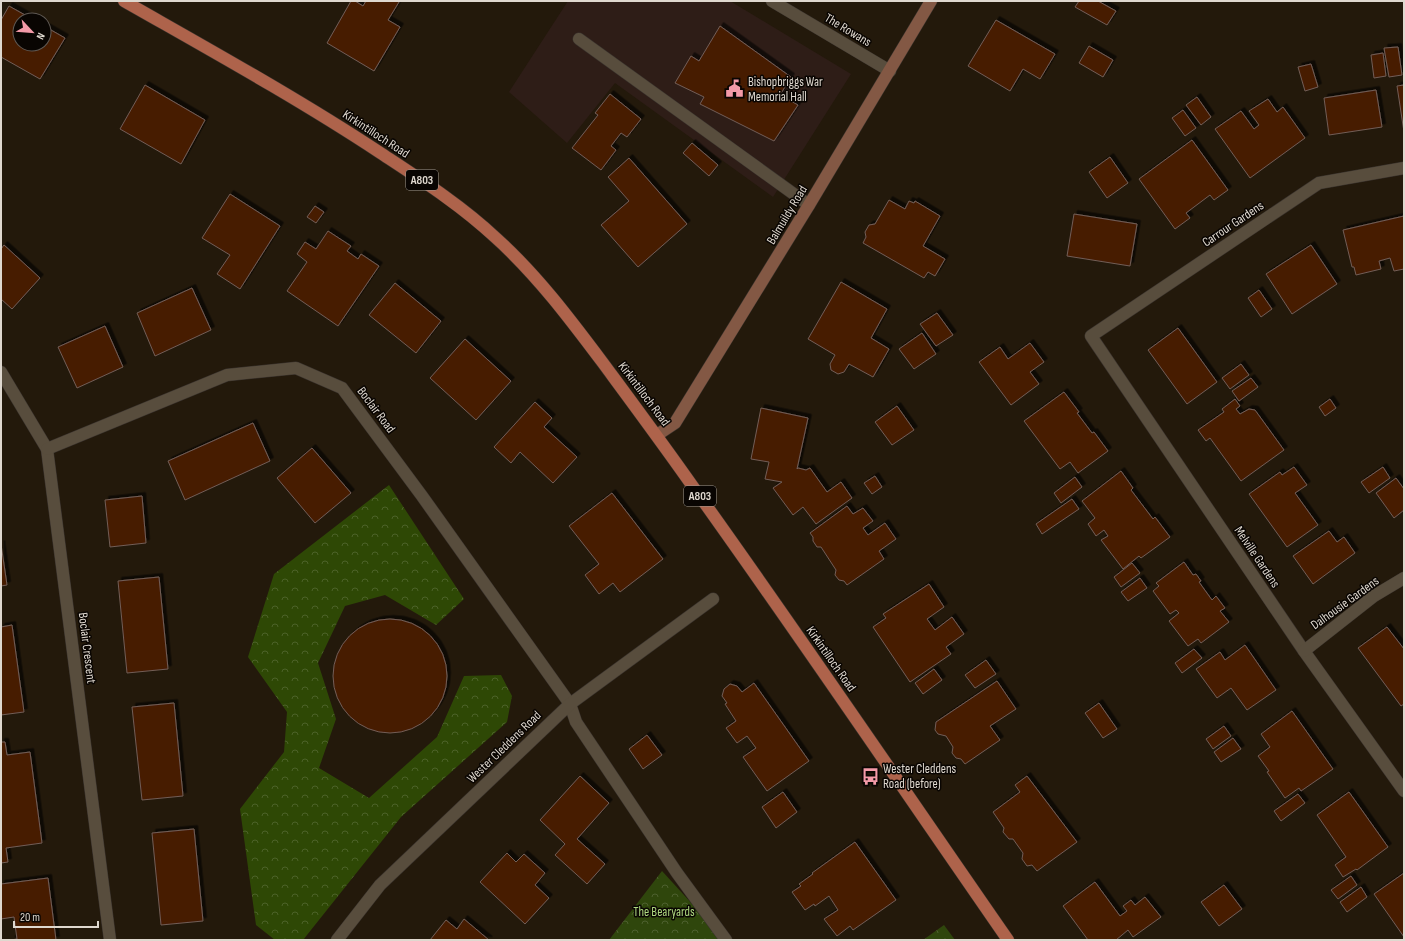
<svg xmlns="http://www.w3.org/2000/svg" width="1405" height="941" viewBox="0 0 1405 941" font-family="'Sofia Sans Condensed',sans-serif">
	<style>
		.commercial { fill: #2e1d17 }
		.forest { fill: url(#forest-crowns) }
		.park { fill: url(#park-crowns) }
		.building { fill: #471b06; stroke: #725e56; filter: url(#shadow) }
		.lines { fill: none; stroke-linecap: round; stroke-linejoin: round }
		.lane-casing { stroke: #3a332e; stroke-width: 13 }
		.street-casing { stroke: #3a332e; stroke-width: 13 }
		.secondary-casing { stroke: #3a332e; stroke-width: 13 }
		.primary-casing { stroke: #3a332e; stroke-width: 13 }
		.lane { stroke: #584d3d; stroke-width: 12 }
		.street { stroke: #584d3d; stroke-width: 12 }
		.secondary { stroke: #835844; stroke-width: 12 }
		.primary { stroke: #ae634b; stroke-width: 12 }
		.labels { text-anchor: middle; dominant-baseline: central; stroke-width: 3; stroke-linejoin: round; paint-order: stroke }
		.shield { fill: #090502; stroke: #9f9992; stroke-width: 1 }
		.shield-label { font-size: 12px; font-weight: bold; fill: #dfd8cf }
		.street-label { font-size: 13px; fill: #dfd8cf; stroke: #090502 }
		.poi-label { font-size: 13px; fill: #dfd8cf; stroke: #090502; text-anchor: start }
		.park-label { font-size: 13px; fill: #b0da81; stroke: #090502 }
	</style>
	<defs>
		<pattern id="forest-crowns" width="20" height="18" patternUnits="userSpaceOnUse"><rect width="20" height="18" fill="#2e4805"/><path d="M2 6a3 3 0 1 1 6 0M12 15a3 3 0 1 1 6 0" fill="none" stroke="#4c6228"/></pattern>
		<pattern id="park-crowns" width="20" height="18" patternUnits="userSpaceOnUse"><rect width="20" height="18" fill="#2f460c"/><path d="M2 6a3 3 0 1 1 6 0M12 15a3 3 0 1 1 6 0" fill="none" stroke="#4d602e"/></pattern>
		<filter id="shadow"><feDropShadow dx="3.5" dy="-3.5" stdDeviation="0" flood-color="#0009"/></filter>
	</defs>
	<rect width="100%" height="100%" fill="#23190b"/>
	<polygon class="commercial" points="568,1 730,1 851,74 773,197 615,83 567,143 509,92"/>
	<polygon class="forest" points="389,485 464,599 436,625 385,595 345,606 318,663 336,719 319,768 369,798 437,737 464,676 501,675 512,696 507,722 401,817 303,940 275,940 256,925 240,809 284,752 287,712 248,657 274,574"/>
	<g class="park">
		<polygon points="662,871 725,940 609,940"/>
		<polygon points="944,925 955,940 923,940"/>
	</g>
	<g class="building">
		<polygon points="351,1 355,1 363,6 366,1 397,1 399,2 388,20 400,27 374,71 327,43"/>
		<polygon points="1079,1 1098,1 1116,11 1107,25 1075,7"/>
		<polygon points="9,6 34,20 20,20 20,44 44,44 44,26 65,38 40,79 1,57 1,20"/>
		<polygon points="996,20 1055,54 1040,79 1023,69 1010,91 968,66"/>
		<polygon points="720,26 791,77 780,95 798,105 774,141 700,104 704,97 675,83 691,56 699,61"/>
		<polygon points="1089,46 1113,60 1103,77 1079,63"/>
		<polygon points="1398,47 1402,75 1389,77 1384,48"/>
		<polygon points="1383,53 1386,76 1374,78 1371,55"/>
		<polygon points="1311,64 1318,87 1305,91 1298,67"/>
		<polygon points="145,85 205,120 181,164 120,129"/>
		<polygon points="1404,85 1404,132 1397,86"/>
		<polygon points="1376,90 1382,127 1329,135 1324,98"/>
		<polygon points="610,94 641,119 627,137 621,133 611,146 616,150 601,170 572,148 598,115 595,113"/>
		<polygon points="1197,97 1211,117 1201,125 1186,105"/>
		<polygon points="1268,99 1277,112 1283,107 1305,138 1250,178 1215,129 1241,111 1254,129 1259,125 1249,111"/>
		<polygon points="1183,110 1196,128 1185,136 1172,118"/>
		<polygon points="1192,140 1228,190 1214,200 1210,195 1186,213 1190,218 1175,229 1139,179"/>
		<polygon points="692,143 718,165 709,176 683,153"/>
		<polygon points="1110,157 1128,183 1107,198 1089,172"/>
		<polygon points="629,158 687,224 638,267 601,225 629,201 608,177"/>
		<polygon points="230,194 280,226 240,289 217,274 230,255 202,238"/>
		<polygon points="889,200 905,209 909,201 914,203 915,201 940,216 923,246 945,259 935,276 928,272 924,278 863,243 866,237 865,232 869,225 875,224"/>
		<polygon points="315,206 324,212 316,223 307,217"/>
		<polygon points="1074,214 1137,224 1130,266 1067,256"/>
		<polygon points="1404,216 1404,269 1394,271 1390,258 1379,261 1381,269 1356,275 1354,267 1352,267 1343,230"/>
		<polygon points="328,231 351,246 347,251 358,259 361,254 379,266 338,326 287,291 307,262 297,254 305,242 316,249"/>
		<polygon points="4,245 40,278 12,309 1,299 1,249"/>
		<polygon points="1311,245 1337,284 1292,314 1266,274"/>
		<polygon points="841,282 887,309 871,338 889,349 873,377 849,364 844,372 838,374 831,370 830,364 835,355 808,339"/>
		<polygon points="395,283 441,321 416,353 369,315"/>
		<polygon points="192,288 211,330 155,356 137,313"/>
		<polygon points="1259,290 1272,309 1261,317 1248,298"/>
		<polygon points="937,313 953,335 936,346 920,324"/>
		<polygon points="105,326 123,367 77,388 58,347"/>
		<polygon points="1178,328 1217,382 1187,404 1148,350"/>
		<polygon points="922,333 936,354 914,369 899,349"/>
		<polygon points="465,339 511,381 476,420 430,378"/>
		<polygon points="1030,343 1044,362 1030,372 1039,384 1011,405 979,362 1000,347 1008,359"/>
		<polygon points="1241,364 1249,375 1230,389 1222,378"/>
		<polygon points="1251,378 1258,387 1239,401 1232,391"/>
		<polygon points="1064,392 1079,412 1077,413 1092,433 1094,432 1108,451 1078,473 1070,462 1060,469 1024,421"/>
		<polygon points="1235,399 1240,406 1236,409 1240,414 1249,409 1255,410 1284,450 1241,481 1210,438 1206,441 1198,430 1224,412 1222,409"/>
		<polygon points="1330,399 1336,408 1325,416 1319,407"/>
		<polygon points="535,402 552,418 544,427 577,457 553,483 520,452 511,463 494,447"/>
		<polygon points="897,406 914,430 892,445 875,422"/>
		<polygon points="761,408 808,418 797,469 798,468 806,470 810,468 827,492 841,482 852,498 816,524 803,507 793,515 773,488 782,482 765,479 769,462 751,459"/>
		<polygon points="253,423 270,461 185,500 168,461"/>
		<polygon points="312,448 351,493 315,523 277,478"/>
		<polygon points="1294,467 1307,485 1295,493 1318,525 1287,547 1249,494 1280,472 1282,475"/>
		<polygon points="1383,467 1390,478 1369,493 1361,482"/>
		<polygon points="1121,471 1133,488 1131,490 1153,519 1155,517 1170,537 1141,558 1139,556 1123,569 1101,540 1108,536 1104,530 1096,536 1088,524 1095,518 1082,501"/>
		<polygon points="875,476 882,487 872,494 864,483"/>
		<polygon points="1075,477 1082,487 1061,503 1054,493"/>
		<polygon points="1396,478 1404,489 1404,510 1394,518 1376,493"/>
		<polygon points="612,493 663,559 620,592 613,583 599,594 585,575 599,564 569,526"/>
		<polygon points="142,496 146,543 110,547 105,500"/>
		<polygon points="1072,499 1079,509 1042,534 1036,524"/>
		<polygon points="847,506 853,514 863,508 873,521 863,528 868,535 885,523 896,539 879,551 884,559 847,585 844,581 839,580 835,575 836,570 821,547 817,547 813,541 813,537 810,533"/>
		<polygon points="1329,531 1337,542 1344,537 1355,553 1313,584 1293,556"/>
		<polygon points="1,544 7,585 1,586"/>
		<polygon points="1184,562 1193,575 1196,574 1201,581 1199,582 1212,600 1216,596 1225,608 1220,611 1229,622 1201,643 1198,639 1188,646 1169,621 1179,613 1176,610 1170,614 1153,591 1159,586 1156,583"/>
		<polygon points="1132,563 1140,573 1121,587 1114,577"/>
		<polygon points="159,577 168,669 127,673 118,581"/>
		<polygon points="1140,578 1147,588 1128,601 1121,592"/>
		<polygon points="929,584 944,607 927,619 935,630 952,617 964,634 946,647 951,654 910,682 873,627 886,618 883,614"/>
		<circle cx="390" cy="676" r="57"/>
		<polygon points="12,625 24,712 1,715 1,627"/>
		<polygon points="1387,627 1404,649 1404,704 1401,706 1358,648"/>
		<polygon points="1245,645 1276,690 1247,710 1231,688 1217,698 1196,669 1220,652 1225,660"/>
		<polygon points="1194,649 1202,658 1182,673 1175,663"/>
		<polygon points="986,660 996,674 975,688 965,675"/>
		<polygon points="934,669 942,680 923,694 915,683"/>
		<polygon points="997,681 1016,709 990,726 1000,740 965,764 961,759 956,758 952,753 953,747 946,736 938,734 935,730 936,722"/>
		<polygon points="754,683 809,761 767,791 743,757 756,748 747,736 737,743 726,728 736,721 725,704 727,703 722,696 724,689 730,684 737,686 742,692"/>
		<polygon points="174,703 183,796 142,800 132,707"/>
		<polygon points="1099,703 1117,729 1103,738 1085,713"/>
		<polygon points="1292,711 1333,769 1301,791 1299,788 1285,798 1267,772 1269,771 1258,756 1270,747 1261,734"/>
		<polygon points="1224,726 1231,736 1213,749 1206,739"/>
		<polygon points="647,735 662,755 643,769 629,749"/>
		<polygon points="1233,738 1241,749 1221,762 1214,752"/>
		<polygon points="1,742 5,742 7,755 30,752 42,843 6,848 8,862 1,863"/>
		<polygon points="580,776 609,803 577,839 605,864 587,884 555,855 565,844 540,820"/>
		<polygon points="1027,776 1077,842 1037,871 1032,865 1027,866 1022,859 1023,853 1013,839 1009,839 1003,832 1004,828 993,812 1020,792 1015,785"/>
		<polygon points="783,792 797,812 776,828 762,807"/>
		<polygon points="1349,792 1388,847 1357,870 1356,869 1343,877 1335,865 1346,857 1317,815"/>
		<polygon points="1298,794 1305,803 1281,821 1274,811"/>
		<polygon points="194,829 203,921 161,925 152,833"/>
		<polygon points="855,842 896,900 853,930 850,926 837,936 824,919 838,910 829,896 815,906 814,904 805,910 792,892 801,886 799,884 813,874 812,873"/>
		<polygon points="507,853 516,862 524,854 545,873 535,885 549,898 525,924 480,882"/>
		<polygon points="1404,873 1404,937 1374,894"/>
		<polygon points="1351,876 1357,885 1338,899 1331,890"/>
		<polygon points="48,878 56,940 11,940 17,939 14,917 1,919 1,884"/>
		<polygon points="1095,882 1120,916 1127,911 1123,906 1131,900 1135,905 1145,897 1161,917 1133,937 1128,930 1116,940 1088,940 1063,906"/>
		<polygon points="1224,885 1242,909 1219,926 1201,902"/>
		<polygon points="1361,887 1367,897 1347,912 1340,902"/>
		<polygon points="464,919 489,940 430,940 446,920 457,929"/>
	</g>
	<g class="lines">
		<defs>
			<g id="lane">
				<polyline points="579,39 809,205"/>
				<polyline points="570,704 576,722 677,873 726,940"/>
			</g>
			<g id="street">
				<polyline points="772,1 890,71"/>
				<polyline points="1404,168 1319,183 1091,336 1304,651 1404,791"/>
				<polyline points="1,372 47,449 110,940"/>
				<polyline points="47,449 227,375 296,368 342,388 422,496 570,704"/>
				<polyline points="1304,651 1374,596 1404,578"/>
				<polyline points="337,940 380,885 570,704 713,599"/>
			</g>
			<polyline id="secondary" points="657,435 675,423 809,205 931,1"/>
			<path id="primary" d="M124,1C210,50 297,98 379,152C420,179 461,205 496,238C537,275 570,319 603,363C634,405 666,448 696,491C802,639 904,790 1008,940"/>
		</defs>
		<use href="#lane" class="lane-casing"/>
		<use href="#street" class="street-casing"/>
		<use href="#secondary" class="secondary-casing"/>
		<use href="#primary" class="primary-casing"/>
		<use href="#lane" class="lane"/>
		<use href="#street" class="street"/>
		<use href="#secondary" class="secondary"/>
		<use href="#primary" class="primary"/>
	</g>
	<defs>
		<symbol id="civic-bare" viewBox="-9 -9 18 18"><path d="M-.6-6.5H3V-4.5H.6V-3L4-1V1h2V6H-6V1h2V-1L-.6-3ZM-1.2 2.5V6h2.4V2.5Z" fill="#f39aa8" stroke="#090502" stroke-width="2.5" paint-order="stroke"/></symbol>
		<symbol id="bus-bare" viewBox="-9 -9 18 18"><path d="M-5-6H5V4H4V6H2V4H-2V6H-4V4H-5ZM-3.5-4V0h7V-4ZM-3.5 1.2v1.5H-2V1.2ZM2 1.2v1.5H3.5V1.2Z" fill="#f39aa8" stroke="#090502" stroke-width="2.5" paint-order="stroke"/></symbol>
	</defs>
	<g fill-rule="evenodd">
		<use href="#civic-bare" x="722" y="76" width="25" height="25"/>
		<use href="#bus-bare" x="858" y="764" width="25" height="25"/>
	</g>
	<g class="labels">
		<g class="shield">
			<rect x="406" y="170" width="32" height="20" rx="3"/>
			<rect x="684" y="486" width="32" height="20" rx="3"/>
		</g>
		<g class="shield-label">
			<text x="422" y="180">A803</text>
			<text x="700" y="496">A803</text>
		</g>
		<g class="street-label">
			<text transform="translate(848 30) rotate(31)">The Rowans</text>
			<text transform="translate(376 134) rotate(33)">Kirkintilloch Road</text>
			<text transform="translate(787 215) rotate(-59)">Balmuildy Road</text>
			<text transform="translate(1233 224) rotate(-34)">Carrour Gardens</text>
			<text transform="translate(644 394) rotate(53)">Kirkintilloch Road</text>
			<text transform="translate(376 410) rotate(53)">Boclair Road</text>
			<text transform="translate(1257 557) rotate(56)">Melville Gardens</text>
			<text transform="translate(1345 603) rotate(-36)">Dalhousie Gardens</text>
			<text transform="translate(87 648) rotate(83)">Boclair Crescent</text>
			<text transform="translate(831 659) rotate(55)">Kirkintilloch Road</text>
			<text transform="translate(504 747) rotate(-44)">Wester Cleddens Road</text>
		</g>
		<g class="poi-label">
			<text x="748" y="82">Bishopbriggs War<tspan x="748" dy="15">Memorial Hall</tspan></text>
			<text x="883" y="769">Wester Cleddens<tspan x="883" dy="15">Road (before)</tspan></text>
		</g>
		<g class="park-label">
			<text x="664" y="912">The Bearyards</text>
		</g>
	</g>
	<rect width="1405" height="941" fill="none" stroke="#dfd8cf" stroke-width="4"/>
	<g transform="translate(32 32) rotate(116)"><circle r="19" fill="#090502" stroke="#5f5954"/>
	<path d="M0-3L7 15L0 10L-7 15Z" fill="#f39aa8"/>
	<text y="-6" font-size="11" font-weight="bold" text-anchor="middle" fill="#dfd8cf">N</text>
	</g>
	<path d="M14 921v6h84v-6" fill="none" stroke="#dfd8cf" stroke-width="2"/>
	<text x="20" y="921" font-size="12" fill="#dfd8cf" stroke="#090502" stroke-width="3" paint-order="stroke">20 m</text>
</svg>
